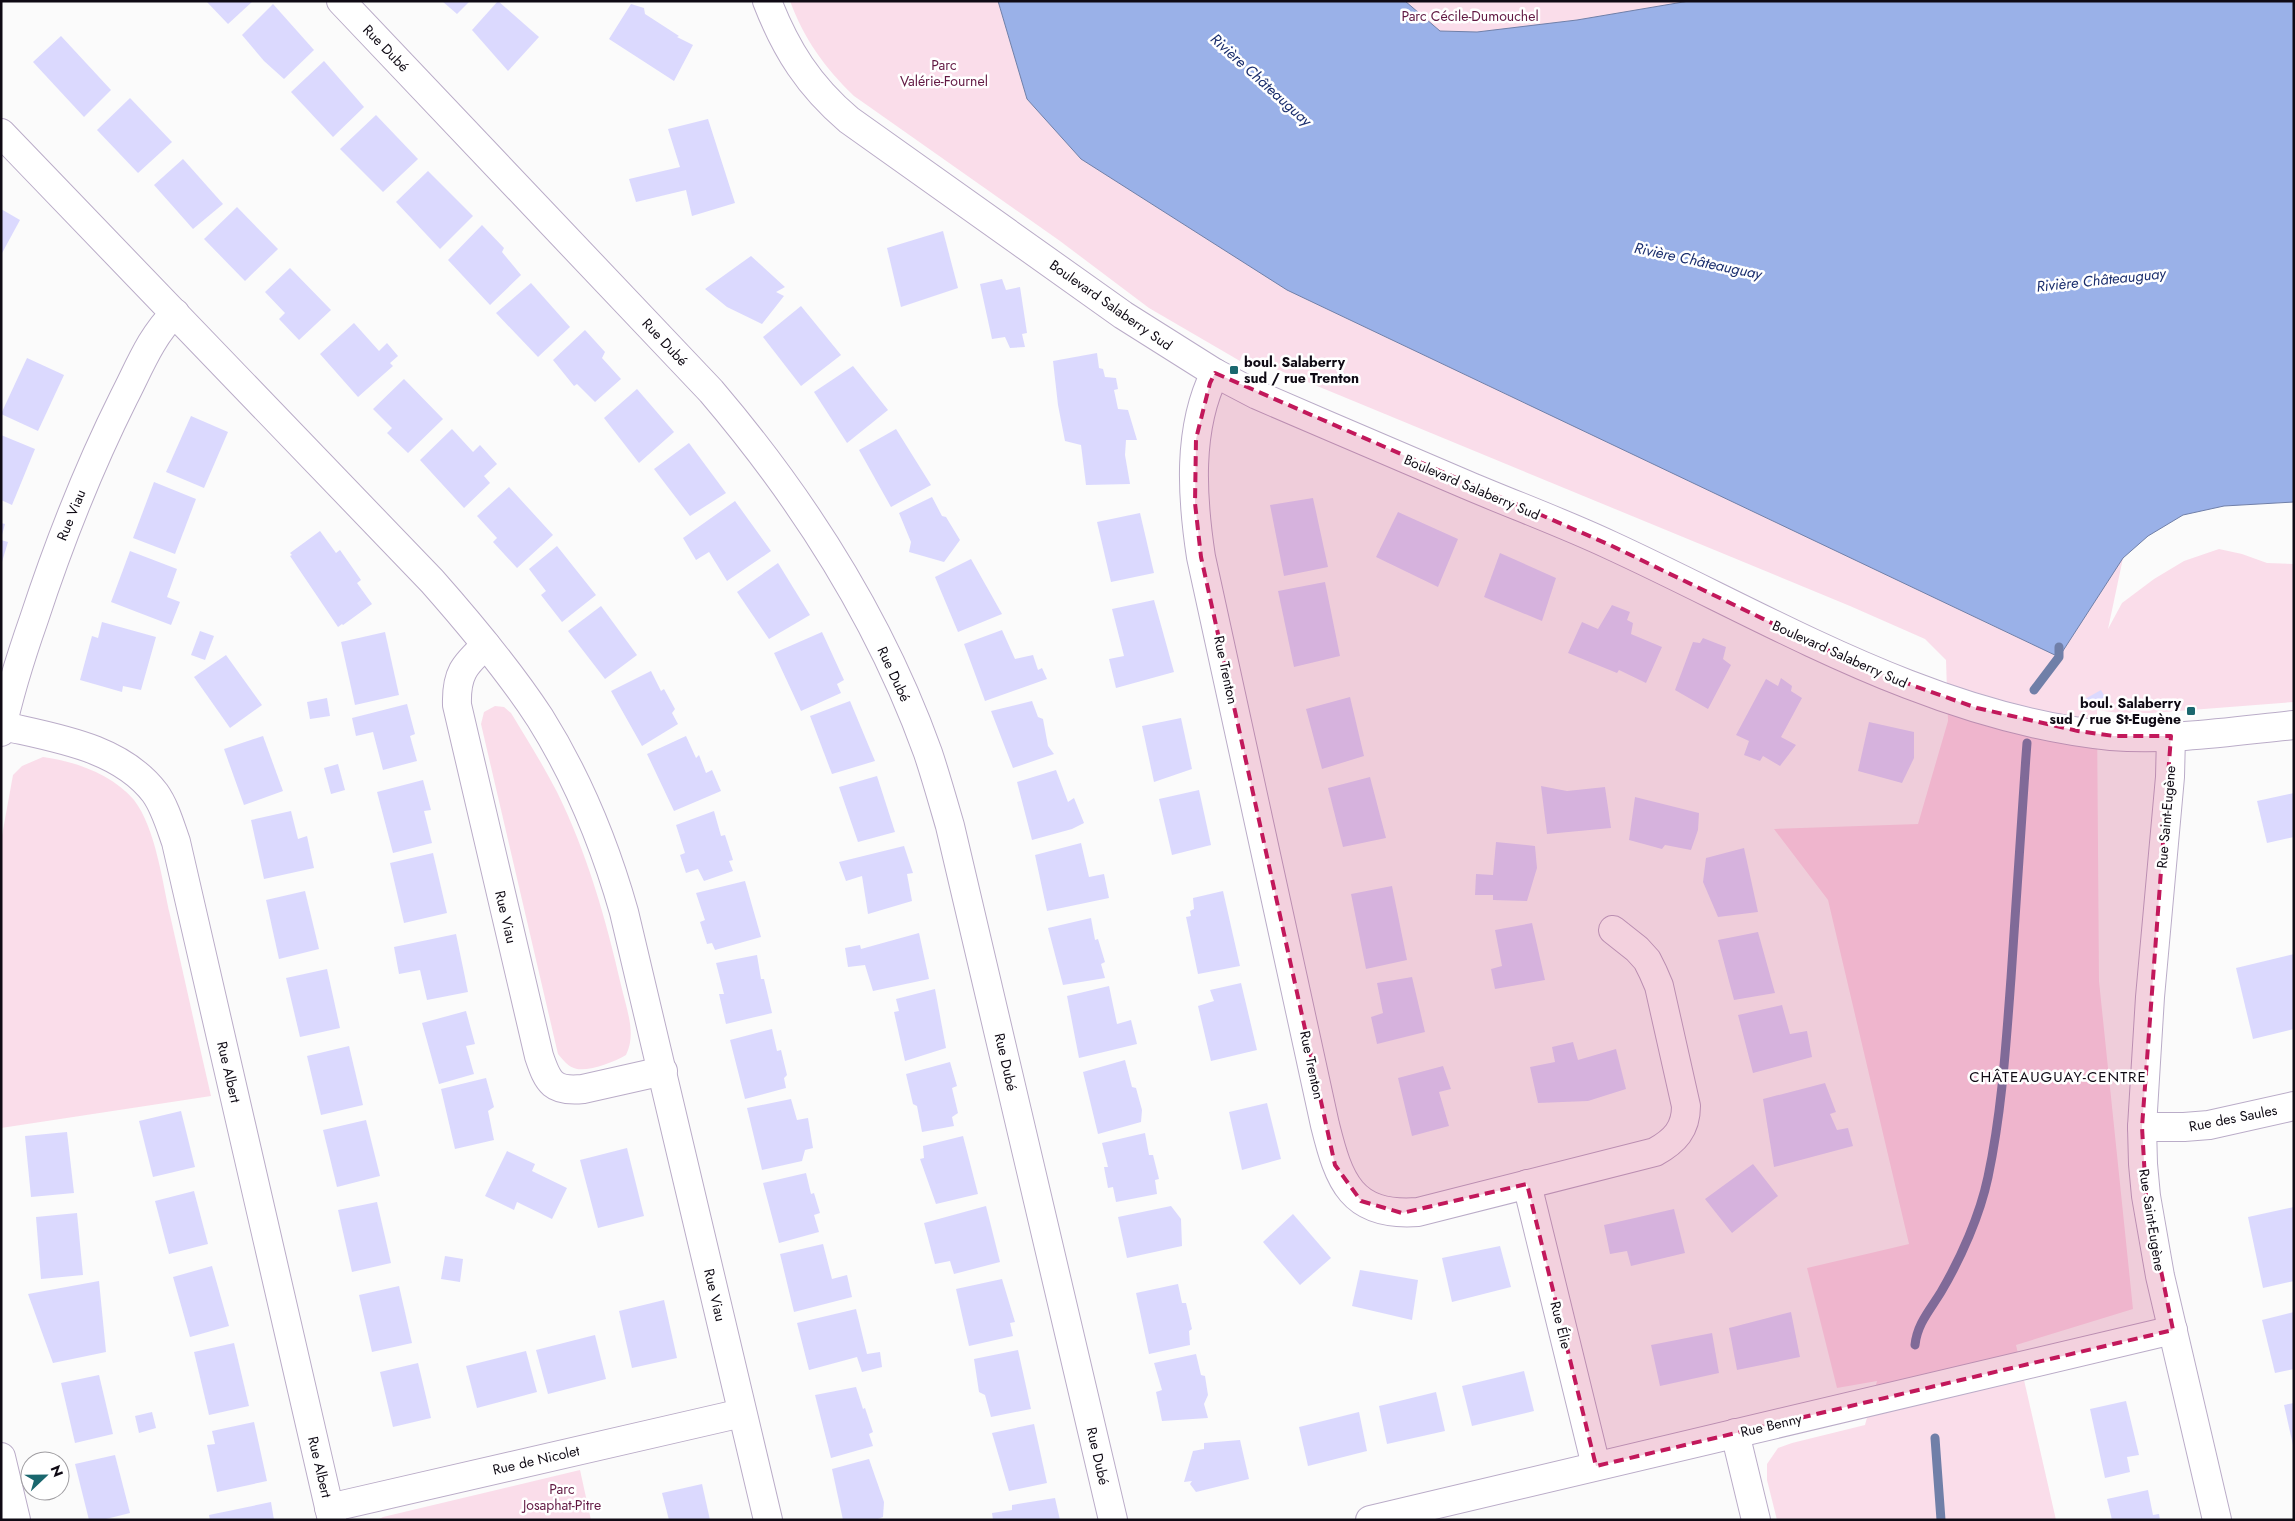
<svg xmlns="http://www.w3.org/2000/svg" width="2295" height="1521" viewBox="0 0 2295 1521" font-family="Jost,sans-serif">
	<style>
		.green { fill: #faddea }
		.water { fill: #9ab1e8; stroke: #707fa8 }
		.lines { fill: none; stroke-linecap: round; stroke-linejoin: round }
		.stream { stroke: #707fa8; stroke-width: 9 }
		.building { fill: #dbd9fe }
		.street-casing { stroke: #baacc8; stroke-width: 30 }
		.secondary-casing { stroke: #baacc8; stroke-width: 30 }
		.street { stroke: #fff; stroke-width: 28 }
		.secondary { stroke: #fff; stroke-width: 28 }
		.marked { fill: #c2185b; fill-opacity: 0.2; stroke: #c2185b; stroke-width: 4; stroke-dasharray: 10 6; stroke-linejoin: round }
		.poi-dot { fill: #1a676e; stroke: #fff; stroke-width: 2 }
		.labels { text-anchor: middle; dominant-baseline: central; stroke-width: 5; stroke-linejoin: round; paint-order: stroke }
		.park-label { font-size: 14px; fill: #611842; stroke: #fff }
		.street-label { font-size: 14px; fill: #0f0a14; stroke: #fff }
		.poi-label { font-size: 14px; font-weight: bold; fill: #0f0a14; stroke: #fff; text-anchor: start }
		.water-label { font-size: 15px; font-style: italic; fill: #1b2f6e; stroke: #fff }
		.neighbourhood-label { font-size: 15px; letter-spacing: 1px; fill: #0f0a14; stroke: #fff }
	</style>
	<rect width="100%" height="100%" fill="#fbfbfb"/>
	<g class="green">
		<path d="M790,1H998L1027,99L1081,159L1287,290L2059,657L2123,558L2108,629L2122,603L2154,579L2184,561L2219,549L2242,554L2267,563L2294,564V702L2152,713H2119L2097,710L2099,981L2133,1309L2016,1345L2056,1520H1777L1767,1480V1464L1778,1448L1792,1443L1865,1425L1877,1381L1837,1388L1807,1268L1909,1244L1828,900L1774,829L1918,824L1948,721L1946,660L1925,639L1850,606L1242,355L1240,361L1149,308L1060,241L854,96C825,68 804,39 790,1Z"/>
		<polygon points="1405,1 1689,1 1577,20 1477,32 1440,31"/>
		<path d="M495,706L504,707L511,713C527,739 543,765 557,792C587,853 606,919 621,985C626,1008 637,1033 626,1055C614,1062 591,1071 577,1069C568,1067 563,1060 558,1054L481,724L484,712Z"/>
		<path d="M43,757C75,761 113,775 134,800C156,829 162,881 170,915C184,976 197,1036 211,1096L1,1128V841L13,775L22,766Z"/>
		<polygon points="580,1470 591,1520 377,1520 383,1517"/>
	</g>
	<polygon class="water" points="998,1 1405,1 1440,31 1477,32 1577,20 1689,1 2294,1 2294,502 2224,506 2183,515 2148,536 2123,558 2059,657 1287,290 1081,159 1027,99"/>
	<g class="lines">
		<g class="stream">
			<polyline points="2034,690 2059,657 2059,647"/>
			<path d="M1915,1345C1917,1324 1930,1310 1941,1292C1961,1258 1980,1215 1988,1177C2002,1111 2006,1044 2011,978C2016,899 2021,821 2027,743"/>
			<polyline points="1935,1438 1941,1520"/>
		</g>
	</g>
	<g class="building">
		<polygon points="206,1 253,1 228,24"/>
		<polygon points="442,1 470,1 457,14"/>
		<polygon points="498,1 539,37 508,71 472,30"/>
		<polygon points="273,4 314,50 284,79 264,61 242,35"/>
		<polygon points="631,4 644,8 645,14 679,36 677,37 693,45 674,81 609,39"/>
		<polygon points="61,36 111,90 84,117 33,62"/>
		<polygon points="324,61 364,107 333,137 291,92"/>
		<polygon points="130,98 172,142 138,173 97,130"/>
		<polygon points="376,115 418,159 383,192 340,149"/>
		<polygon points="708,119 735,203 692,216 686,190 636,202 629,179 680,167 668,129"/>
		<polygon points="183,159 223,204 193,229 154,185"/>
		<polygon points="428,171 473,216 440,249 396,202"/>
		<polygon points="237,207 278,249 245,281 204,239"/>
		<polygon points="1,209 20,220 1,255"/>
		<polygon points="482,225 504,248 502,252 521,275 490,305 448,260"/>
		<polygon points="943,231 958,288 901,307 887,248"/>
		<polygon points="751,256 785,287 776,292 784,296 762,324 727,307 705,289"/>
		<polygon points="290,268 331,310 299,340 279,319 285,313 265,292"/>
		<polygon points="1002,279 1006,290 1020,287 1027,333 1022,334 1025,347 1010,348 1005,337 992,339 980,284"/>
		<polygon points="531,283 570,327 538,357 496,313"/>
		<polygon points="801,306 841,355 801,386 763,337"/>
		<polygon points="354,323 379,351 387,343 398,356 390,363 393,366 358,397 320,354"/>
		<polygon points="585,330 605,352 602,358 621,379 595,402 577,384 574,386 553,360"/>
		<polygon points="1097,353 1099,368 1103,369 1105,377 1116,378 1118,389 1114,390 1118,409 1128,410 1137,440 1126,440 1125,455 1130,484 1086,485 1081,445 1065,441 1058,405 1053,361"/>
		<polygon points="27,358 64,375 38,431 1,414"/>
		<polygon points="853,366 888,410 847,443 814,392"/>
		<polygon points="404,379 443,419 408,453 387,433 392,428 373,409"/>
		<polygon points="637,389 674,432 639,463 604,418"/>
		<polygon points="191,416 228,432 204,488 166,472"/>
		<polygon points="452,429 473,452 480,445 497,464 484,476 490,483 464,508 420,460"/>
		<polygon points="896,429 931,485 891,507 859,450"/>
		<polygon points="1,435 35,449 12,505 1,500"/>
		<polygon points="689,443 726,493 690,516 654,469"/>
		<polygon points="154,482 196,499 175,554 133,538"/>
		<polygon points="509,487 553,535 517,568 493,542 497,538 477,516"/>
		<polygon points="932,497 942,516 946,517 960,540 944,562 909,552 911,542 899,513"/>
		<polygon points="1313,498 1328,567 1284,576 1270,505"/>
		<polygon points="735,501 771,551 727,581 709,552 696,560 683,538"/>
		<polygon points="1398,512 1458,539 1438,587 1376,557"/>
		<polygon points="1140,513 1154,573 1111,582 1097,522"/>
		<polygon points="1,523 5,524 2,535 1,535"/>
		<polygon points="320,531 336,553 340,550 361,580 357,583 372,604 343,625 342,624 338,627 290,556 292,555 290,553"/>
		<polygon points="1,540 8,542 2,562 1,562"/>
		<polygon points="557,546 596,595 562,622 541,595 546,591 529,569"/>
		<polygon points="130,551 177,569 167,597 180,602 171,625 111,602"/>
		<polygon points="1500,553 1556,578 1542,621 1484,597"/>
		<polygon points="971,559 1002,614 958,632 935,577"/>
		<polygon points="778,563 810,615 769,639 737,592"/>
		<polygon points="1325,582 1340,656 1294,667 1278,591"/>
		<polygon points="1154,600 1174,672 1116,688 1109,659 1124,656 1112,609"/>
		<polygon points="1612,605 1630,612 1627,620 1633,623 1631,634 1662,647 1646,683 1619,670 1617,673 1568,653 1582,622 1598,629"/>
		<polygon points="601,606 637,655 605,679 568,631"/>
		<polygon points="102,622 156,637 141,690 123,686 122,692 80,680 92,636 98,638"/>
		<polygon points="1002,630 1015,659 1033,655 1038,670 1042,668 1047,679 985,701 964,644"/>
		<polygon points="200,631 214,636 205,660 191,655"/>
		<polygon points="385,632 399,695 355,705 341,642"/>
		<polygon points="822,632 844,680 837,684 841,693 801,711 774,653"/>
		<polygon points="1703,638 1726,647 1723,659 1731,665 1708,709 1675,690 1693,642 1700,643"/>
		<polygon points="226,655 262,705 230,728 194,677"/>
		<polygon points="651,671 661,691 664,689 675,709 672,713 678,724 642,746 611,691"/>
		<polygon points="1781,678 1792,686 1791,691 1802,698 1781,737 1796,745 1780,766 1763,756 1760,761 1744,755 1749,741 1736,735 1766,679 1778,686"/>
		<polygon points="2101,690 2105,697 2089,706 2085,699"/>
		<polygon points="1350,697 1364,756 1322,769 1306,709"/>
		<polygon points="327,698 330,716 310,719 307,702"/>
		<polygon points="850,701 875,761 832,774 810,716"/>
		<polygon points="1032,701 1038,717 1043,719 1048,746 1054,754 1013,768 991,711"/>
		<polygon points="407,704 415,734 410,736 417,761 383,770 373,732 356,736 352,718"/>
		<polygon points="1181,718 1192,769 1154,782 1142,726"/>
		<polygon points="1869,722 1914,732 1914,758 1902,783 1858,771"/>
		<polygon points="263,736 283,791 244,805 224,749"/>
		<polygon points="686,736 696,758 699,755 706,773 712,770 721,791 674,811 647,754"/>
		<polygon points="338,764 345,790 331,794 324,768"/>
		<polygon points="1056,770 1068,802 1074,798 1084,823 1072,829 1032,840 1017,782"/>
		<polygon points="877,776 895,832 858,842 839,787"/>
		<polygon points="1370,777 1386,838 1343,847 1328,788"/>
		<polygon points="423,780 431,810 424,811 432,843 393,853 377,792"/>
		<polygon points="1541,786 1567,791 1605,787 1611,828 1547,834"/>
		<polygon points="1199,790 1211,845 1172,855 1159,799"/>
		<polygon points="2294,793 2294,837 2267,843 2257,801"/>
		<polygon points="1635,797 1699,813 1698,830 1691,850 1665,845 1662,849 1629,840"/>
		<polygon points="291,811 298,839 307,836 314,868 264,879 251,820"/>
		<polygon points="714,811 721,836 725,835 733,860 729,861 733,871 704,881 698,869 686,873 680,855 685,853 676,825"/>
		<polygon points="1496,842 1535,846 1537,868 1527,901 1493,900 1493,895 1475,895 1476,874 1493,875"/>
		<polygon points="1081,843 1089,877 1104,874 1109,898 1047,911 1035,855"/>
		<polygon points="904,846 913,873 907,874 912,901 868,914 862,876 846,881 839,862"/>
		<polygon points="1744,848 1758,912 1718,917 1703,882 1706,858"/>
		<polygon points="433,853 447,913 404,923 390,863"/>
		<polygon points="745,881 761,937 715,950 712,943 707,944 700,922 705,920 696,893"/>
		<polygon points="1392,886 1407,960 1366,969 1351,894"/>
		<polygon points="305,891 319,949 279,959 266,900"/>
		<polygon points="1223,891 1240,966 1198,974 1186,917 1191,916 1190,911 1194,909 1193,898"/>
		<polygon points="1091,918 1095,940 1098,939 1105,962 1101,964 1105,978 1063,985 1048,928"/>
		<polygon points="1532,923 1545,980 1495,989 1491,969 1502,966 1495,930"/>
		<polygon points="1758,932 1775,993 1734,1000 1718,940"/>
		<polygon points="919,933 929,979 873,991 865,965 848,967 845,948 860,945 861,949"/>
		<polygon points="456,934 468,992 427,1000 420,970 399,974 394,947"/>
		<polygon points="2294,954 2294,1029 2253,1039 2236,968"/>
		<polygon points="757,955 761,979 764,979 772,1013 726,1024 719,994 724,994 716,963"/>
		<polygon points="327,969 340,1028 300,1037 286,978"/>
		<polygon points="1412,977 1425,1032 1377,1044 1371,1017 1383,1013 1377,983"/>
		<polygon points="1241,983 1257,1050 1211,1061 1198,1006 1214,1001 1210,990"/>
		<polygon points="1109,986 1117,1024 1131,1020 1137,1044 1079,1058 1067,996"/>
		<polygon points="935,989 946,1048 905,1061 894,1012 899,1011 896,999"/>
		<polygon points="1782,1005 1790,1034 1807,1031 1812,1057 1753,1073 1738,1015"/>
		<polygon points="466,1011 475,1044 466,1046 474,1074 439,1084 422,1023"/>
		<polygon points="772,1029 777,1051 781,1050 787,1075 784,1078 786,1088 745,1099 730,1040"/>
		<polygon points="1573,1042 1578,1060 1616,1049 1626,1089 1588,1101 1538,1103 1530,1067 1555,1062 1552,1047"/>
		<polygon points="349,1046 363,1105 321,1115 307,1056"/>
		<polygon points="1125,1060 1132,1087 1136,1088 1142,1110 1141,1122 1098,1134 1083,1072"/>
		<polygon points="950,1062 957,1086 952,1088 958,1113 952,1117 954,1126 922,1132 917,1106 913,1104 906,1074"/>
		<polygon points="1443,1066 1451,1089 1439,1092 1449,1126 1412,1136 1398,1078"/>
		<polygon points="486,1078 494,1107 488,1111 494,1140 455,1149 441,1089"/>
		<polygon points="1825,1083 1836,1112 1830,1114 1837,1130 1848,1128 1853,1146 1774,1167 1763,1099"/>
		<polygon points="791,1099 797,1120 808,1118 813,1148 805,1150 802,1161 762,1170 747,1108"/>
		<polygon points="1267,1103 1281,1159 1242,1170 1229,1112"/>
		<polygon points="181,1111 195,1167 153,1177 139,1121"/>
		<polygon points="366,1120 380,1176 337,1187 323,1130"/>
		<polygon points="67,1132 74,1193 31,1197 25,1136"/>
		<polygon points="1145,1133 1149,1155 1153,1155 1159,1179 1155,1180 1157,1194 1116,1202 1113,1187 1108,1188 1104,1167 1108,1167 1102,1143"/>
		<polygon points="963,1136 978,1194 936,1204 920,1159 924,1158 923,1146"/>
		<polygon points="627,1148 644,1216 598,1228 580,1160"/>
		<polygon points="507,1151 535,1164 532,1171 567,1188 552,1219 517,1202 514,1210 485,1196"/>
		<polygon points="1753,1164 1778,1196 1732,1233 1705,1199"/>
		<polygon points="806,1173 811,1194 814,1193 820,1213 814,1215 819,1232 779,1243 763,1183"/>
		<polygon points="194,1191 208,1244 169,1254 155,1201"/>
		<polygon points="377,1202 391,1263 352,1272 338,1210"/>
		<polygon points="986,1206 1000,1262 954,1274 950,1261 935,1264 924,1223"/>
		<polygon points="1171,1206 1181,1219 1182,1246 1127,1258 1118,1217"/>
		<polygon points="2294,1207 2294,1281 2263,1288 2248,1217"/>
		<polygon points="1674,1209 1685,1253 1631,1266 1627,1251 1610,1254 1604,1225"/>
		<polygon points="77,1213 83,1275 41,1279 36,1217"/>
		<polygon points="1293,1214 1331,1258 1300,1285 1263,1242"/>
		<polygon points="823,1244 832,1279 847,1275 852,1297 794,1312 780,1254"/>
		<polygon points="1500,1246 1511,1287 1452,1302 1442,1258"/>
		<polygon points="445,1256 463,1259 460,1282 441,1279"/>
		<polygon points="212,1266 229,1326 190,1337 173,1277"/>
		<polygon points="1360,1270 1418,1280 1412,1320 1352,1306"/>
		<polygon points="1002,1279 1015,1322 1010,1323 1013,1336 969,1346 956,1289"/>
		<polygon points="99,1281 106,1352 53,1363 28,1294"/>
		<polygon points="1178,1284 1182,1303 1186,1303 1192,1329 1189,1331 1190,1345 1149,1354 1136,1293"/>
		<polygon points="399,1286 412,1343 372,1352 359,1295"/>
		<polygon points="664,1300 677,1358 632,1368 619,1311"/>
		<polygon points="856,1309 867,1354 880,1352 882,1367 862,1372 857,1357 809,1370 797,1323"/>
		<polygon points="1791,1312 1800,1357 1737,1370 1729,1328"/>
		<polygon points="2294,1312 2294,1369 2275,1373 2262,1320"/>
		<polygon points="1712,1333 1719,1373 1660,1386 1651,1345"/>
		<polygon points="595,1335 606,1379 548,1394 536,1350"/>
		<polygon points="234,1343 249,1406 209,1415 194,1352"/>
		<polygon points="1018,1350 1031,1409 991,1417 985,1395 979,1392 974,1359"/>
		<polygon points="526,1351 537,1392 477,1408 466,1366"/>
		<polygon points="1196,1354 1201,1375 1205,1376 1208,1395 1204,1404 1208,1418 1162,1421 1156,1392 1162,1390 1154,1363"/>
		<polygon points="418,1363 431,1418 393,1427 380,1372"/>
		<polygon points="1524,1371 1534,1411 1472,1426 1462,1386"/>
		<polygon points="99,1375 113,1434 75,1443 61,1383"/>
		<polygon points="856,1387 863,1409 865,1408 873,1432 869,1434 873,1446 831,1458 815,1395"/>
		<polygon points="1436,1392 1445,1431 1387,1444 1379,1406"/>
		<polygon points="2126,1401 2139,1455 2127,1457 2130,1472 2105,1478 2090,1409"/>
		<polygon points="2294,1403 2294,1445 2293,1445 2284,1405"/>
		<polygon points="152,1412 156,1428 139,1433 135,1416"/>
		<polygon points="1359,1412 1367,1451 1308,1466 1299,1427"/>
		<polygon points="254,1422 267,1481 217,1492 207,1445 215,1444 212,1431"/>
		<polygon points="1034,1424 1047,1483 1009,1491 992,1433"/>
		<polygon points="1240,1440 1249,1479 1196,1492 1190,1484 1192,1481 1184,1482 1193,1451 1204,1449 1204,1443"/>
		<polygon points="115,1455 130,1513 102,1520 89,1520 75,1464"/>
		<polygon points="869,1459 884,1502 883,1517 875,1520 843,1520 832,1469"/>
		<polygon points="702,1484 710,1520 669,1520 662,1493"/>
		<polygon points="2148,1490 2153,1515 2159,1514 2160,1520 2112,1520 2107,1499"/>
		<polygon points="1055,1498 1060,1520 993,1520 992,1513 1012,1510 1012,1505"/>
		<polygon points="271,1502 274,1520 210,1520 209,1515"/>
	</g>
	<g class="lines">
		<defs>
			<g id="street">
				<path d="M341,1L711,391C803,499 880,619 928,753C936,777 943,802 950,826L1113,1520"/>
				<path d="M1,133L432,581C470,624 508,669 540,718C577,777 605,845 624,912L768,1520"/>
				<path d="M1215,373C1187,429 1192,498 1201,557L1325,1125C1339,1181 1351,1217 1418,1212L1655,1152C1675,1141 1686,1129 1686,1106L1659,986L1653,972L1647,960L1637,949L1613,930"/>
				<path d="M486,645C464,665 456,674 457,705L539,1056C548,1083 553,1092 583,1089L663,1071"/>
				<path d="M3,726C55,738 120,747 155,793C165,807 170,825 176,842L332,1520"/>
				<path d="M1,732C9,694 21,656 34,619C59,543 88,469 124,397C139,368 151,336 175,313"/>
				<polyline points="2142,1127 2184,1127 2209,1125 2294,1106"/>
				<polyline points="1527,1184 1596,1466"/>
				<polyline points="1735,1433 1756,1520"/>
				<polyline points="1,1457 16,1520"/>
				<polyline points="329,1508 742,1413"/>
				<polyline points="1370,1520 2173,1330"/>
			</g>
			<g id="secondary">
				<path d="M767,1C786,50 809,86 849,120L1123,315L1215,373L1257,395C1327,425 1396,455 1467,485C1514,505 1563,523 1610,545C1771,619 1930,718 2111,736C2170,741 2235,731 2294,725"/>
				<polyline points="2171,736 2170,777 2150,997 2142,1127 2143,1164 2146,1196 2160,1276 2217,1520"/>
			</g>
		</defs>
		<use href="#street" class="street-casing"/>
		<use href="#secondary" class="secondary-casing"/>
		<use href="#street" class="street"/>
		<use href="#secondary" class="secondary"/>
	</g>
	<path class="marked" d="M1215,373L1610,545L1840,656L1914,686L1977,708L2078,731L2114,736H2171L2142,1127L2146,1196L2173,1330L1596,1466L1527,1184L1402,1213L1361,1201L1335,1165L1201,557L1195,503L1196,439L1210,383Z"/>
	<g class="poi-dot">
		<rect x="1229" y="365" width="10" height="10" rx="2.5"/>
		<rect x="2186" y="706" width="10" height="10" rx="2.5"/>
	</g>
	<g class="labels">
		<g class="park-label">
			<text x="1470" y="16">Parc Cécile-Dumouchel</text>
			<text x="944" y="65">Parc<tspan x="944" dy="16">Valérie-Fournel</tspan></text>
			<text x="562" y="1489">Parc<tspan x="562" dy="16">Josaphat-Pitre</tspan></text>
		</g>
		<g class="street-label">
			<text transform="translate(386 48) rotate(46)">Rue Dubé</text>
			<text transform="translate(1111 305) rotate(35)">Boulevard Salaberry Sud</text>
			<text transform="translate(665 342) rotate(47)">Rue Dubé</text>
			<text transform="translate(1472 487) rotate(23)">Boulevard Salaberry Sud</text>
			<text transform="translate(71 515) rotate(-68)">Rue Viau</text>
			<text transform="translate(1840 654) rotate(24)">Boulevard Salaberry Sud</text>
			<text transform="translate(1226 670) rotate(78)">Rue Trenton</text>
			<text transform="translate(894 674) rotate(65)">Rue Dubé</text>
			<text transform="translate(2166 817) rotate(-85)">Rue Saint-Eugène</text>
			<text transform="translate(506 917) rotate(77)">Rue Viau</text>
			<text transform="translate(1006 1062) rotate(77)">Rue Dubé</text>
			<text transform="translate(1312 1065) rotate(78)">Rue Trenton</text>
			<text transform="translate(229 1072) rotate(77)">Rue Albert</text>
			<text transform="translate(2233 1118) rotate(-11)">Rue des Saules</text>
			<text transform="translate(2152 1220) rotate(81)">Rue Saint-Eugène</text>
			<text transform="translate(715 1295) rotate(77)">Rue Viau</text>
			<text transform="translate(1561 1325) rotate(76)">Rue Élie</text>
			<text transform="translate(1771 1425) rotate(-13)">Rue Benny</text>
			<text transform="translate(1098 1456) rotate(77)">Rue Dubé</text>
			<text transform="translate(536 1460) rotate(-13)">Rue de Nicolet</text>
			<text transform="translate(320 1467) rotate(77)">Rue Albert</text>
		</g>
		<g class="poi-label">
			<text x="1244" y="362">boul. Salaberry<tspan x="1244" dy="16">sud / rue Trenton</tspan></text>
			<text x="2181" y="703" text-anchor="end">boul. Salaberry<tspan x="2181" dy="16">sud / rue St-Eugène</tspan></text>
		</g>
		<g class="water-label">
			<text transform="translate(1261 80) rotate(42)">Rivière Châteauguay</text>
			<text transform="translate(1698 261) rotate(12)">Rivière Châteauguay</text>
			<text transform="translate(2101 280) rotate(-6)">Rivière Châteauguay</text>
		</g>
		<g class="neighbourhood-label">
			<text x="2058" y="1077">CHÂTEAUGUAY-CENTRE</text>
		</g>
	</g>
	<rect width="2295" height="1521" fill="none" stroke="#0f0a14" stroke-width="5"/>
	<g transform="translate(45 1476) rotate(68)"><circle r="24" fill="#ffffff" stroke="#9f9da1"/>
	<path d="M0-4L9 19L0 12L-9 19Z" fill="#1a676e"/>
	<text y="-8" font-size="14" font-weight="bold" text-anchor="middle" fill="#0f0a14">N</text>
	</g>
</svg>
